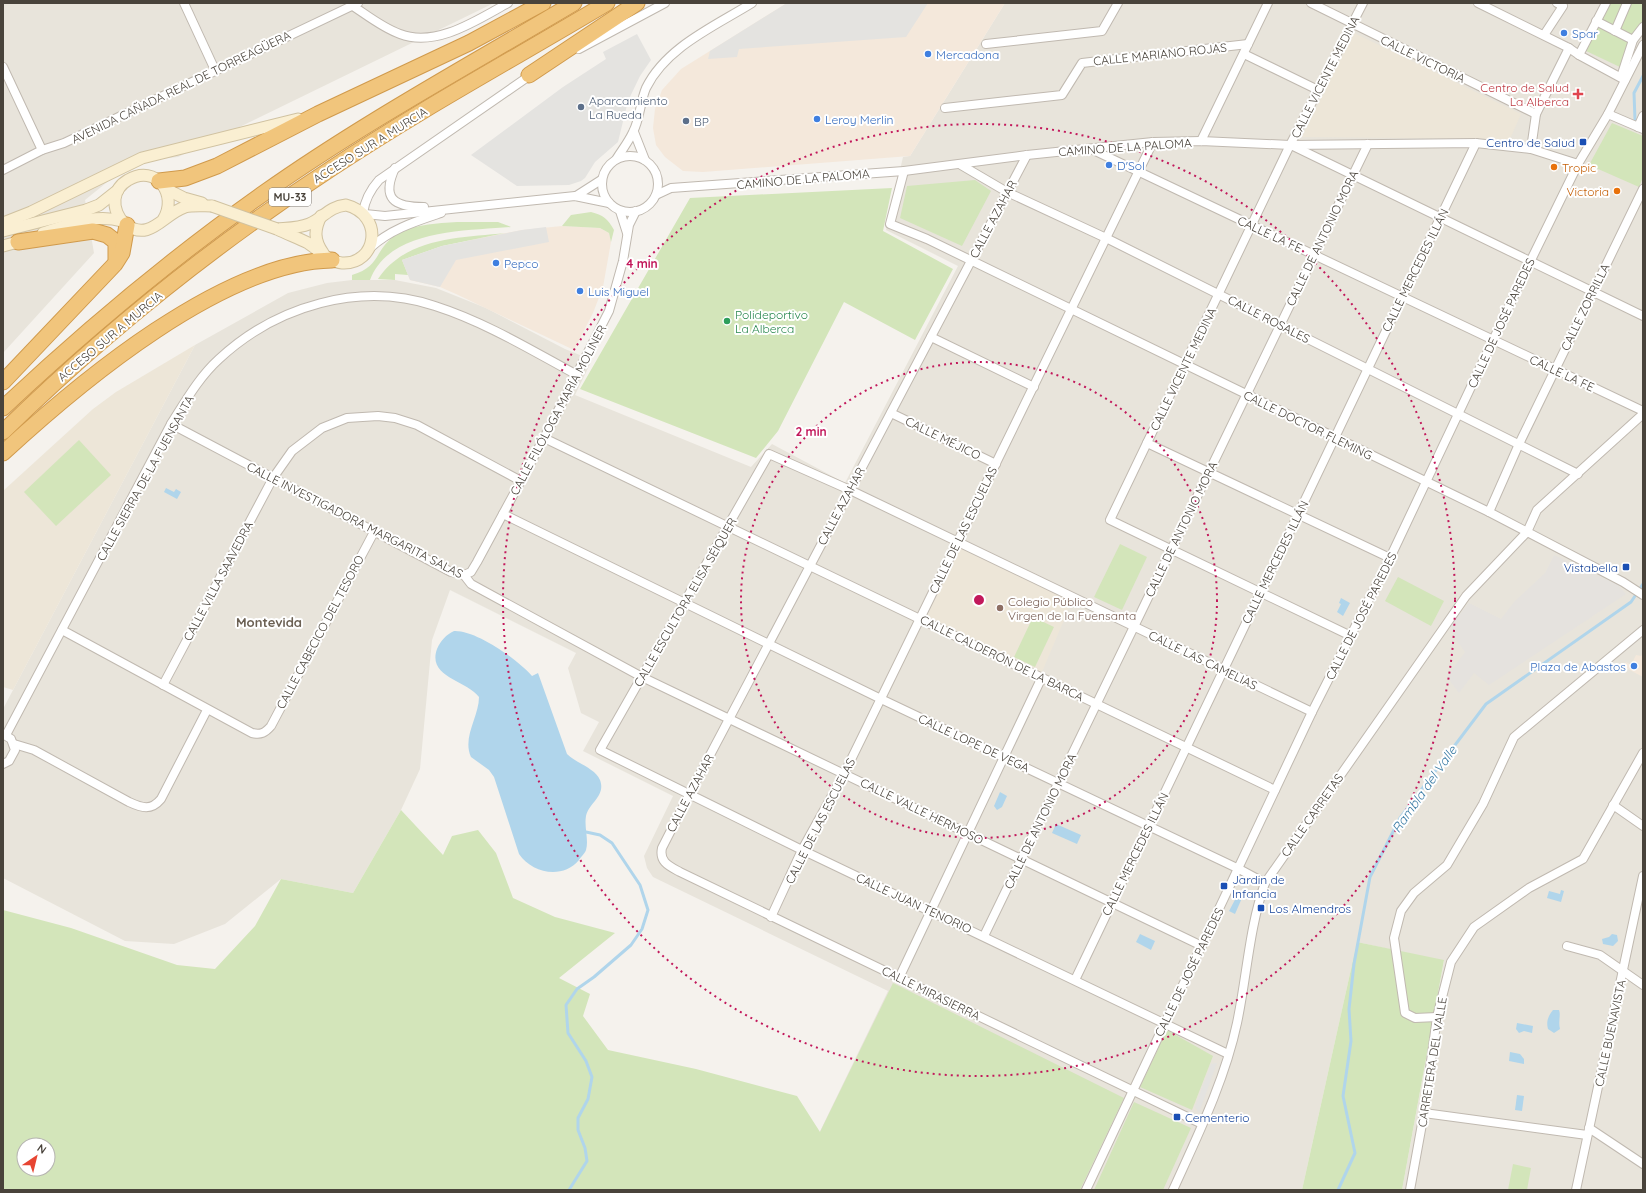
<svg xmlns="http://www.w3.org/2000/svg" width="1646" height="1193" viewBox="0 0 1646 1193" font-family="Quicksand,sans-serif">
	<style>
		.residential { fill: #e8e4db }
		.commercial { fill: #f4e8db }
		.industrial { fill: #e5e2de }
		.education { fill: #ede6d8 }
		.green { fill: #d3e5ba; fill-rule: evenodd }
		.parking { fill: #e4e3e0 }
		.water { fill: #b0d5eb }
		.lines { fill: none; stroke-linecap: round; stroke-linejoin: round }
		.stream { stroke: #b0d5eb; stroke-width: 3 }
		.street-casing { stroke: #c0b9b0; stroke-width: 10 }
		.secondary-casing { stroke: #d0c2a1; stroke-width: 13 }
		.highway-casing { stroke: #d09a4c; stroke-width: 17 }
		.street { stroke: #fff; stroke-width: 8 }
		.secondary { stroke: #faefd2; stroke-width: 11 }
		.highway { stroke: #f1c57c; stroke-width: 15 }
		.secondary-bridge-casing { stroke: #d0c2a1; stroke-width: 13; stroke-linecap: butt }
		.secondary-bridge { stroke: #faefd2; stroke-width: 11 }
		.ring { fill: none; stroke: #c2185b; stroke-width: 2; stroke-dasharray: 2 4 }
		.shop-dot { fill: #3f7fe0; stroke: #fff; stroke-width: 1.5 }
		.health-dot { fill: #e0444e; stroke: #fff; stroke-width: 1.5 }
		.service-dot { fill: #5c6f8a; stroke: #fff; stroke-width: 1.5 }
		.transit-dot { fill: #1a4fb4; stroke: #fff; stroke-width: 1.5 }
		.food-dot { fill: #e8710a; stroke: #fff; stroke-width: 1.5 }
		.leisure-dot { fill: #2e9e5b; stroke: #fff; stroke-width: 1.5 }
		.education-dot { fill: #8d6e63; stroke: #fff; stroke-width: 1.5 }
		.labels { text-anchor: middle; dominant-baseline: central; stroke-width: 4; stroke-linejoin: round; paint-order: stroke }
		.shield { fill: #fff; stroke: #807b76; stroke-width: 1 }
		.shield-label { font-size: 11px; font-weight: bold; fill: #49433b }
		.shop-label { font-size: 12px; fill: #366cbe; stroke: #fff; text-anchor: start }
		.street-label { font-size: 12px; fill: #49433b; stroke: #fff }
		.health-label { font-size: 12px; fill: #be3a42; stroke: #fff; text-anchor: end }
		.service-label { font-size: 12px; fill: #4e5e75; stroke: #fff; text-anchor: start }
		.transit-label { font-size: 12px; fill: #164399; stroke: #fff; text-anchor: start }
		.food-label { font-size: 12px; fill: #c56008; stroke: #fff; text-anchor: start }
		.leisure-label { font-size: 12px; fill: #27864d; stroke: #fff; text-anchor: start }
		.education-label { font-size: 12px; fill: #785e54; stroke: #fff; text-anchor: start }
		.neighbourhood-label { font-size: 13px; font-weight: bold; fill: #6b6053; stroke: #fff }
		.water-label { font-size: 13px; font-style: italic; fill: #3a7ca5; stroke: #fff }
		.centre { fill: #c2185b; stroke: #fff; stroke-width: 2 }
		.ring-label { font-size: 12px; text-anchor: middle; font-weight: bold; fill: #c2185b; stroke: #fff; stroke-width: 4; stroke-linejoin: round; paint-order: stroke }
	</style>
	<rect width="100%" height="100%" fill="#f5f2ed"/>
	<g class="residential">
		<polygon points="3,3 494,3 178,157 132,162 85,200 94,253 3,353"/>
		<polygon points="1005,3 1643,3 1643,1190 1402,1190 1444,961 1357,942 1302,1190 868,1190 808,1156 888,991 653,877 647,868 644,856 673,796 583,751 599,722 581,713 568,668 576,653 450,590 432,640 420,769 401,810 353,893 281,879 225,924 174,944 125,941 3,878 3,709 195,345 288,293 327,283 352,280 395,280 436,288 486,308 565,349 592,360 575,395 751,467 772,444 845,483 958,266 886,230 903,157 910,156"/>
	</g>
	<g class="commercial">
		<polygon points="787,3 1005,3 910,156 703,172 683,171 665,157 656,145 653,128 655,109 662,90 681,69"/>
		<polygon points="562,226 600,228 609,233 611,242 603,287 593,313 574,350 456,294 440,287 410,280 402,260 475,239 522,230"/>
		<polygon points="1643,653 1643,677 1624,667 1626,662 1631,665 1636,655 1641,656"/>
	</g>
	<polygon class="industrial" points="1554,555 1618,585 1626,594 1489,685 1474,673 1459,693 1447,677 1465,652 1454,637 1451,625 1469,603 1501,619 1514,602 1545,573"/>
	<g class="education">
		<polygon points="1354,33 1521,114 1510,139 1302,137"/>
		<polygon points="195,345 13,690 3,687 3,491 93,409 116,392"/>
		<polygon points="960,547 1072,601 1042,672 927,616"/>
	</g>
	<g class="green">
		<polygon points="1607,3 1643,3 1643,31 1622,68 1584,50"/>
		<polygon points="1612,123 1643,136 1643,177 1639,187 1589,165"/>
		<polygon points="975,180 991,191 962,246 900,218 907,186"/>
		<polygon points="892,188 883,231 953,269 915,340 844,302 778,431 756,458 580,389 690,198"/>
		<path d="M591,212C603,215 608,219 614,230L611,242L609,233L600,228L562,226L571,215Z"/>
		<path d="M457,222H498L511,227C466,231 389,229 370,280H352V275C380,267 375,250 394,236C408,225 439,223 457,222Z"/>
		<path d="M505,233L442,246L402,260L408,275L395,274V280L378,279C406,237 460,238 505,233Z"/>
		<polygon points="79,440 111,475 56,526 24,492"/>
		<polygon points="1120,544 1147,557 1122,610 1094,597"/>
		<polygon points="1398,577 1444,601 1431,626 1385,601"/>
		<polygon points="1033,617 1054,627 1035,667 1014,657"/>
		<path d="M401,810L443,855L452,836L478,830L496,853L513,898L555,917L615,933L559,978L590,994L583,1016L608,1050L696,1069L797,1096L820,1132L893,983L1124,1098L1080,1190H3V910L71,928L177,965L215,969L255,926L281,879L353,893ZM24,1145H48V1169H24Z"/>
		<polygon points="1357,942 1444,960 1402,1190 1302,1190"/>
		<polygon points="1167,1030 1213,1056 1192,1110 1140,1087"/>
		<polygon points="1134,1102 1191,1128 1163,1190 1094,1190"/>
		<polygon points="1513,1164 1531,1168 1527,1190 1508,1190"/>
	</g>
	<g class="parking">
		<polygon points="787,3 928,3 906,37 739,49 737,57 708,59 710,51"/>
		<polygon points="637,34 651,60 640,76 628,101 618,142 595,162 585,178 581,181 569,185 517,186 471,155 563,87 606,59 603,52"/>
		<polygon points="546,227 549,242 456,260 440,287 410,280 402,260 442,246 522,230"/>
		<polygon points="1217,1063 1199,1113 1195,1107 1211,1064"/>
	</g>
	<g class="water">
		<polygon points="166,488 174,492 176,489 181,492 177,499 164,492"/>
		<polygon points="1341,598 1350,603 1343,616 1337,612 1341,604 1339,603"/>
		<path d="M454,631C476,630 517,659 532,676L538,673L567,754C576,763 595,768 600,780C606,796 589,803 586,816C584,827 589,840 586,850C585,853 581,857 579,860C562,880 532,873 519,854L494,777L489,770L471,757C462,737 479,717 479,697C466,680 427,677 437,649C441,640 446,635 454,631Z"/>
		<polygon points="1000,792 1007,796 1002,807 997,810 994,806"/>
		<polygon points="1056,824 1081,835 1077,844 1052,833"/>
		<polygon points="1561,890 1564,891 1561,902 1547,898 1549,891 1560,894"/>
		<polygon points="1237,896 1242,898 1235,914 1229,911"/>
		<polygon points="1140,934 1155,941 1151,950 1136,942"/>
		<polygon points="1612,934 1617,935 1618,941 1613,946 1603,944 1602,939 1609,937"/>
		<path d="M1553,1010H1559C1561,1015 1558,1022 1560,1029L1554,1033L1548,1029C1546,1022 1548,1016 1553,1010Z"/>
		<polygon points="1517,1023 1533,1026 1532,1033 1524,1031 1519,1033 1516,1029"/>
		<polygon points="1510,1052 1520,1054 1524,1059 1524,1064 1509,1061"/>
		<polygon points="1517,1095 1524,1096 1522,1111 1515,1110"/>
	</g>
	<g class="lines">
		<g class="stream">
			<polyline points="1635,120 1634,93 1643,76"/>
			<polyline points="569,1190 587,1161 585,1148 578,1130 578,1118 588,1099 592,1077 586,1061 568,1033 566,1005 577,989 594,977 631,945 642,929 648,910 640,885 612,843 600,835 586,832"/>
			<polyline points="1338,1190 1355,1153 1343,1096 1351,1041 1349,1009 1354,964 1370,877 1400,818 1486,704 1631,602 1643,584"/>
		</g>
		<defs>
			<g id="street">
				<polyline points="184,3 215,70"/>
				<polyline points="1311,3 1536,114"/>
				<polyline points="1478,3 1569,48 1579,55 1625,80"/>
				<path d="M353,6C368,16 383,28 400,34C436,48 477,20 508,3"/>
				<polyline points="1596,21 1633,40"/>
				<polyline points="1615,31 1627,3"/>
				<polyline points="1544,35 1563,6 1557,3"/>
				<polyline points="986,44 1102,31 1118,3"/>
				<polyline points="579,49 665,3"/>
				<polyline points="1244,54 1318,90"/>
				<polyline points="1579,55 1606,3"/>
				<polyline points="3,67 42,150"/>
				<polyline points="1621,77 1633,40 1643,27"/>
				<polyline points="945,108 1062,95 1082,63 1248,44"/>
				<polyline points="1608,114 1643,129"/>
				<polyline points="1638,127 1643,116"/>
				<polyline points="634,132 645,160"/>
				<polyline points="1201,141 1268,3"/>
				<polyline points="1293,146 1643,316"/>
				<polyline points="1091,149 1643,411"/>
				<polyline points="1531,149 1536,114 1569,48"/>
				<path d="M1027,155L690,793L662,848C659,862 669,866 680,872L1202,1124"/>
				<circle cx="630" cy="184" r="28"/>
				<path d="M617,158C622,150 629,141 633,132C640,119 640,102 646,88C666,47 715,26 752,3"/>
				<polyline points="961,165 1007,192 1106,238 1578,474"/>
				<path d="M395,168C381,199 394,207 424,207"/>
				<polyline points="3,170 42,150 64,143 358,3"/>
				<polyline points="904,171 890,224 927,239 1489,512 1623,582 1643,595"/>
				<polyline points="656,195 671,188 904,171 1027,155 1153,142 1201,141 1290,145 1476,143 1531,149 1578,164"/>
				<polyline points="576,196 601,180"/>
				<polyline points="620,211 627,233"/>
				<path d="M363,213C365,199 370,190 379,180L532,74"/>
				<polyline points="365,214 385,216 575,196 609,203"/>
				<path d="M370,248C391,229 414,222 441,213"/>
				<polyline points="931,337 1034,387"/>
				<polyline points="891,413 996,464"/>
				<polyline points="171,424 451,572 464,575 471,584 642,677 1202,946"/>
				<polyline points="544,438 1275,790"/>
				<polyline points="1147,443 1390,558"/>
				<polyline points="1489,512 1519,444 1643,189"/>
				<polyline points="503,514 881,699 1239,869 1265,883"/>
				<polyline points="464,575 471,572 477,562 544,438 609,311 623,261 629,225 636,211"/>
				<path d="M62,630L252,733C261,735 265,733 271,726L374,532"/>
				<polyline points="1351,636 1110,520 1290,145 1363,3"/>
				<polyline points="163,685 273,478 292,451 322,428 347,418 378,416 395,418 417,425 521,481"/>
				<polyline points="3,734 11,739 15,750 9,761 3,764"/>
				<path d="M6,735L171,424C185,402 199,377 219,359C276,306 360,281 435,306C485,322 531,350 577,375"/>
				<path d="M14,744L34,750L129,802C142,808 151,811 161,799L207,710"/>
				<polyline points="1613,805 1643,826"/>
				<polyline points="771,917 802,850 844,774 1153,142"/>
				<polyline points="984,936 1368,144"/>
				<polyline points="1567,946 1600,955 1643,985"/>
				<polyline points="899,978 1042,677"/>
				<polyline points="1075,980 1476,143"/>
				<polyline points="1437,1017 1415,1018 1405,1013 1394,938 1401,911 1414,893 1447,865 1483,804 1514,737 1643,630"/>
				<polyline points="1228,1054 802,850 600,750 769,454 850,490 1312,712"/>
				<polyline points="1424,1113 1587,1135"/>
				<polyline points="1589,1128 1643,1164"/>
				<polyline points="1086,1190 1312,712 1390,558 1531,260 1578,164 1608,114 1643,45"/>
				<path d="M1173,1190C1197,1137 1225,1080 1237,1023C1247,976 1249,928 1265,883L1466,596L1527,532L1537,510L1643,414"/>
				<polyline points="1410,1190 1424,1113 1437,1017 1451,962 1474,927 1529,888 1583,859 1643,753"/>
				<polyline points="1576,1190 1643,876"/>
			</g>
			<g id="secondary">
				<polyline points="166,189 184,198 202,203"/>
				<path d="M346,205C385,215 377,265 342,263C329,262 319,250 308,243C298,238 287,234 277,229C288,228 299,228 309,224C324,218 328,207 346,205Z"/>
				<path d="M321,216C314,230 314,240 323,253"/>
				<path d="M163,220C179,195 156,163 128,180C121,184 116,191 115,199C114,208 118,218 125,224C150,243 163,214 185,207C193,205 203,206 212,206"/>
				<polyline points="3,223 31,212 142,158 298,119"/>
				<polyline points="3,231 86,210 99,205 118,190"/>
				<path d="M43,233C69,225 94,213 122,221"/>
				<polyline points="3,246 25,240"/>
			</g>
			<g id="highway">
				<polyline points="529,75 637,3"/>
				<polyline points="159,181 185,178 217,166 318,114 469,43 543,3"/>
				<polyline points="18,242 93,231 107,235 116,242 116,259"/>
				<polyline points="3,382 115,264 122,253 127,225"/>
				<path d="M3,408C85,331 172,258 264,193C363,123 470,65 574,3"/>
				<path d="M3,432C103,334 214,245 332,168C421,109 515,58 607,3"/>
				<path d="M3,453C80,382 223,262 332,260"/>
			</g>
		</defs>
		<use href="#street" class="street-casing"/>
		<use href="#secondary" class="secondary-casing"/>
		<use href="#highway" class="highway-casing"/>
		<use href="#street" class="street"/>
		<use href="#secondary" class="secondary"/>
		<use href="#highway" class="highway"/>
		<defs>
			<polyline id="secondary-bridge" points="212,206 277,229"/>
		</defs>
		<use href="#secondary-bridge" class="secondary-bridge-casing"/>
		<use href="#secondary-bridge" class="secondary-bridge"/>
	</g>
	<g class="ring">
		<circle cx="979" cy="600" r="238"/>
		<circle cx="979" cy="600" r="476"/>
	</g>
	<g class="shop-dot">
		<circle cx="1564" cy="33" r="4"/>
		<circle cx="928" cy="54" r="4"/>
		<circle cx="817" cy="119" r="4"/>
		<circle cx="1109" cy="165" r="4"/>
		<circle cx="496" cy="263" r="4"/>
		<circle cx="580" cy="291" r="4"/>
		<circle cx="1634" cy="666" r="4"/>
	</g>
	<path class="health-dot" d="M1576 88h4v4h4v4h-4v4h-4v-4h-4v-4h4z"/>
	<g class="service-dot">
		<circle cx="581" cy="107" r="4"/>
		<circle cx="686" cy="121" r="4"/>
	</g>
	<g class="transit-dot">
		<rect x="1579" y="138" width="8" height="8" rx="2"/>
		<rect x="1622" y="563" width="8" height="8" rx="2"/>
		<rect x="1220" y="882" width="8" height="8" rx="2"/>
		<rect x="1257" y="904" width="8" height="8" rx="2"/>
		<rect x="1173" y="1113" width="8" height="8" rx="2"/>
	</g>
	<g class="food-dot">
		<circle cx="1554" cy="167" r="4"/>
		<circle cx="1617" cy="191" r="4"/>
	</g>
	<circle class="leisure-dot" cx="727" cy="321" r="4"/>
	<circle class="education-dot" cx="1000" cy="608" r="4"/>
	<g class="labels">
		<rect class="shield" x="269" y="188" width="42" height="18" rx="3"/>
		<g class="shield-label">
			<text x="290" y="197">MU-33</text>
		</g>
		<g class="shop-label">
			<text x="1572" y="33">Spar</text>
			<text x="936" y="54">Mercadona</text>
			<text x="825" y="119">Leroy Merlin</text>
			<text x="1117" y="165">D'Sol</text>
			<text x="504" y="263">Pepco</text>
			<text x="588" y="291">Luis Miguel</text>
			<text x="1626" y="666" text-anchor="end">Plaza de Abastos</text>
		</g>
		<g class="street-label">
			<text transform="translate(1160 54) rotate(-6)">CALLE MARIANO ROJAS</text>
			<text transform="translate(1423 59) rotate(26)">CALLE VICTORIA</text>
			<text transform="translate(1325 77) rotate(-63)">CALLE VICENTE MEDINA</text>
			<text transform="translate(181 87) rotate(-26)">AVENIDA CAÑADA REAL DE TORREAGÜERA</text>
			<text transform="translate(370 145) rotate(-32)">ACCESO SUR A MURCIA</text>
			<text transform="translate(1125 147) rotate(-4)">CAMINO DE LA PALOMA</text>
			<text transform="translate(803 179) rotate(-5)">CAMINO DE LA PALOMA</text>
			<text transform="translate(993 219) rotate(-62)">CALLE AZAHAR</text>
			<text transform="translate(1270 234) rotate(25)">CALLE LA FE</text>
			<text transform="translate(1322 238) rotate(-64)">CALLE DE ANTONIO MORA</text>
			<text transform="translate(1415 270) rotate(-64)">CALLE MERCEDES ILLÁN</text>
			<text transform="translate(1585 307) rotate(-64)">CALLE ZORRILLA</text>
			<text transform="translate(1269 319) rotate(27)">CALLE ROSALES</text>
			<text transform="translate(1501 323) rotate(-65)">CALLE DE JOSÉ PAREDES</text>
			<text transform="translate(110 336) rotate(-40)">ACCESO SUR A MURCIA</text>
			<text transform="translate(1183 369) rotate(-64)">CALLE VICENTE MEDINA</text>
			<text transform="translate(1562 373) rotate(25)">CALLE LA FE</text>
			<text transform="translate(558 410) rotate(-62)">CALLE FILÓLOGA MARÍA MOLINER</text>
			<text transform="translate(1308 425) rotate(26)">CALLE DOCTOR FLEMING</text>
			<text transform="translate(943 438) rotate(26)">CALLE MÉJICO</text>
			<text transform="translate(145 478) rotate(-61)">CALLE SIERRA DE LA FUENSANTA</text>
			<text transform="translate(841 506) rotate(-62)">CALLE AZAHAR</text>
			<text transform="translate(355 520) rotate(27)">CALLE INVESTIGADORA MARGARITA SALAS</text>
			<text transform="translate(1181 529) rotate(-64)">CALLE DE ANTONIO MORA</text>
			<text transform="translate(963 530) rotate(-64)">CALLE DE LAS ESCUELAS</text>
			<text transform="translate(1275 562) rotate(-64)">CALLE MERCEDES ILLÁN</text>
			<text transform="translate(218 581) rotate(-62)">CALLE VILLA SAAVEDRA</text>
			<text transform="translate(685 602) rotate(-60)">CALLE ESCULTORA ELISA SÉIQUER</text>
			<text transform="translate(1361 616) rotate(-63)">CALLE DE JOSÉ PAREDES</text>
			<text transform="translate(320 632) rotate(-62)">CALLE CABECICO DEL TESORO</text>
			<text transform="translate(1002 658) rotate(26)">CALLE CALDERÓN DE LA BARCA</text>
			<text transform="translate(1203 660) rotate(26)">CALLE LAS CAMELIAS</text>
			<text transform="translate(974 743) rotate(25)">CALLE LOPE DE VEGA</text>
			<text transform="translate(690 793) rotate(-62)">CALLE AZAHAR</text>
			<text transform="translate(922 811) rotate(26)">CALLE VALLE HERMOSO</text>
			<text transform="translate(1312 815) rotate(-55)">CALLE CARRETAS</text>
			<text transform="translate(820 821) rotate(-63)">CALLE DE LAS ESCUELAS</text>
			<text transform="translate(1040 821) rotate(-64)">CALLE DE ANTONIO MORA</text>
			<text transform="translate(1135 854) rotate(-64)">CALLE MERCEDES ILLÁN</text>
			<text transform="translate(914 903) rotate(25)">CALLE JUAN TENORIO</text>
			<text transform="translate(1189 972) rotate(-64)">CALLE DE JOSÉ PAREDES</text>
			<text transform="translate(931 993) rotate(26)">CALLE MIRASIERRA</text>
			<text transform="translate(1610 1033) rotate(-78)">CALLE BUENAVISTA</text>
			<text transform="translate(1432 1062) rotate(-81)">CARRETERA DEL VALLE</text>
		</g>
		<g class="health-label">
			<text x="1569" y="87">Centro de Salud<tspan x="1569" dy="14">La Alberca</tspan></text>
		</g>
		<g class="service-label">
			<text x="589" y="100">Aparcamiento<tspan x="589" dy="14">La Rueda</tspan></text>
			<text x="694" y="121">BP</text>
		</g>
		<g class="transit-label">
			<text x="1575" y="142" text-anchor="end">Centro de Salud</text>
			<text x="1618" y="567" text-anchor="end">Vistabella</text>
			<text x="1232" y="879">Jardin de<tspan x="1232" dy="14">Infancia</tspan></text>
			<text x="1269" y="908">Los Almendros</text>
			<text x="1185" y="1117">Cementerio</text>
		</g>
		<g class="food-label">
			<text x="1562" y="167">Tropic</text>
			<text x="1609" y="191" text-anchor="end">Victoria</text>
		</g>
		<g class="leisure-label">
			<text x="735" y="314">Polideportivo<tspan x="735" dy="14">La Alberca</tspan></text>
		</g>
		<g class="education-label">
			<text x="1008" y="601">Colegio Público<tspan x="1008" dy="14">Virgen de la Fuensanta</tspan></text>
		</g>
		<g class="neighbourhood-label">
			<text x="269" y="622">Montevida</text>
		</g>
		<g class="water-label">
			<text transform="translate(1424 789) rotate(-55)">Rambla del Valle</text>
		</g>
	</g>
	<circle cx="979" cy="600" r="6" class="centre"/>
	<g class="ring-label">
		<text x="642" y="268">4 min</text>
		<text x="811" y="436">2 min</text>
	</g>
	<rect width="1646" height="1193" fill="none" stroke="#49433b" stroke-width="8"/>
	<g transform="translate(36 1157) rotate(35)"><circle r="19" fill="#ffffff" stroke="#b6b4b1"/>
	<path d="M0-3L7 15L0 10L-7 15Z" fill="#e74532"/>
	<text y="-6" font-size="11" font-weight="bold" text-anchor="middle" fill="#49433b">N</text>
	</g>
</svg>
